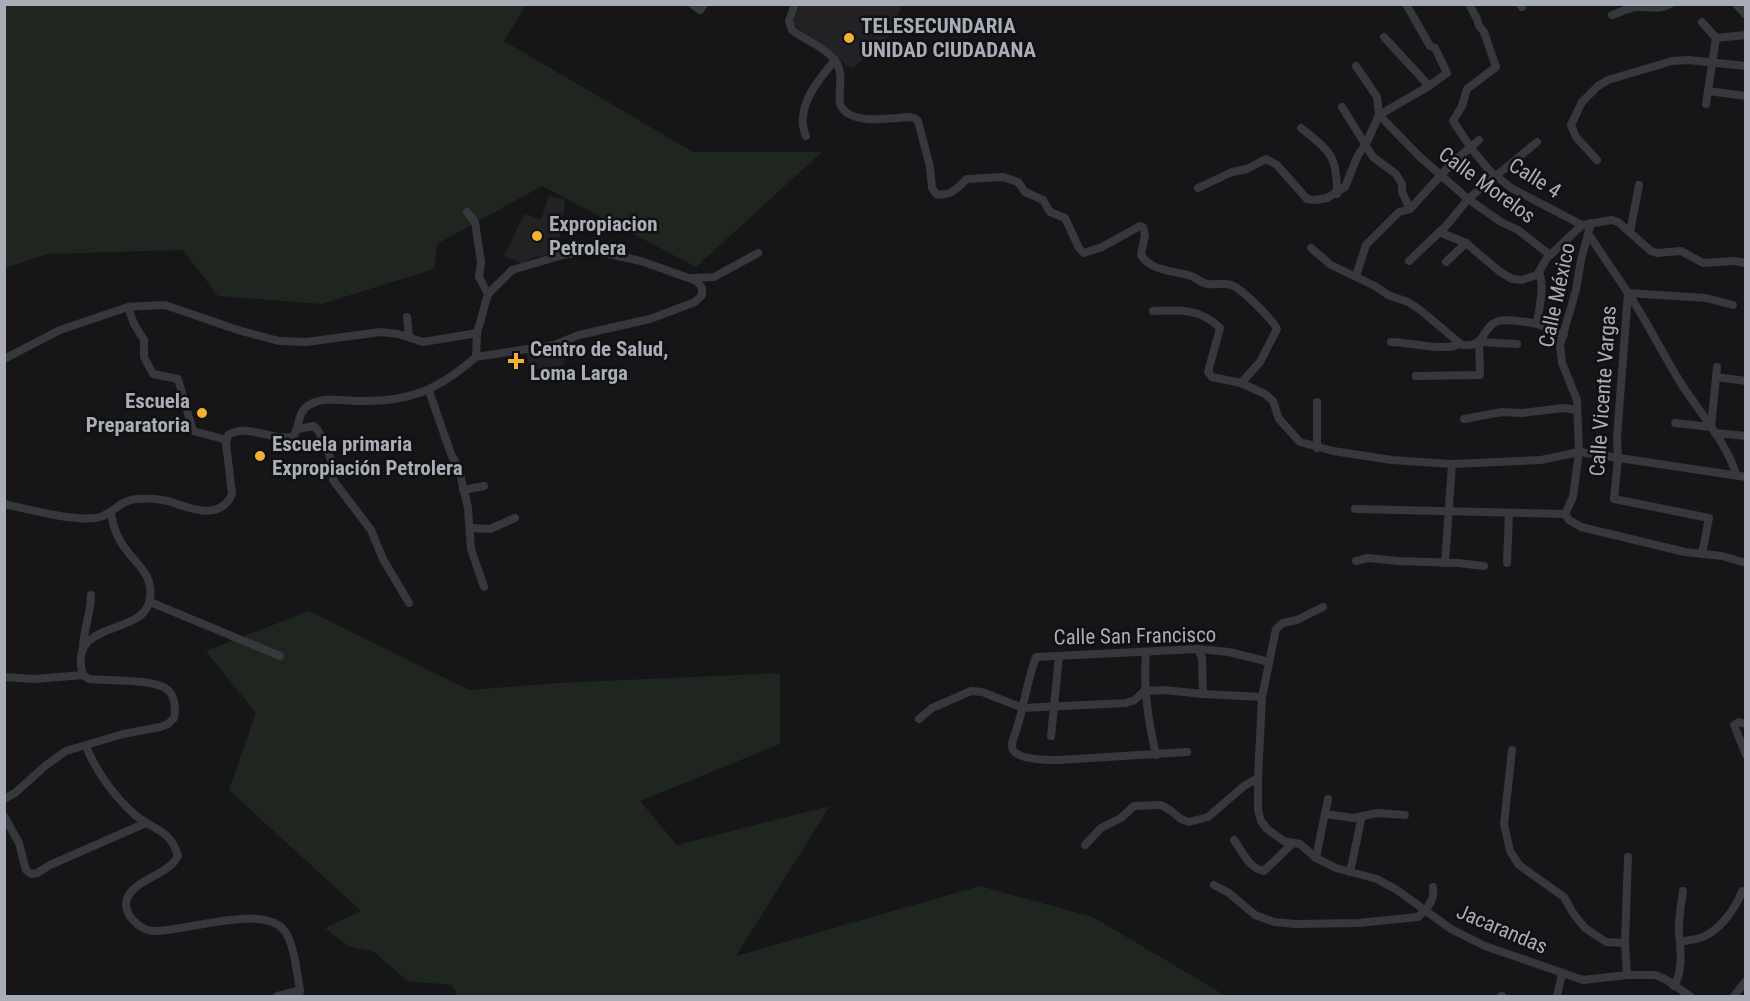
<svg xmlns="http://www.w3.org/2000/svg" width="1750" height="1001" viewBox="0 0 1750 1001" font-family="'Roboto Condensed',sans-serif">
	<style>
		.built { fill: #222225 }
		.green { fill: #1e261f }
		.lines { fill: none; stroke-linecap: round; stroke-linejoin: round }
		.street { stroke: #37383d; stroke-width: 8 }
		.poi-dot { fill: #f2b134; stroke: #111113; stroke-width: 2 }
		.labels { text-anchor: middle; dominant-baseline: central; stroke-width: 5; stroke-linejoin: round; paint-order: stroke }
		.poi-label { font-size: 21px; font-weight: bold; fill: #a8adb8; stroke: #111113; text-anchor: start }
		.street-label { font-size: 21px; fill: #a8adb8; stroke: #111113 }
	</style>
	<rect width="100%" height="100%" fill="#161618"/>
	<g class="built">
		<polygon points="800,5 901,4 902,5 890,35 853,68 848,67 830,50 795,26 793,23"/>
		<polygon points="549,196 565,200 558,252 532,258 524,264 504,256 524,214 541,220"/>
		<polygon points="561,346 565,364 549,370 529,368 526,351"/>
	</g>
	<g class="green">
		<polygon points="4,5 526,5 504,41 693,152 822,152 696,267 542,186 437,244 434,269 322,304 218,296 183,250 47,254 5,268"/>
		<polygon points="309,611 469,690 558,683 780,673 780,744 640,801 677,845 830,806 736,956 980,886 1093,917 1226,996 456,996 456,992 451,985 408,981 374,952 348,946 325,928 361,911 229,790 256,713 206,651"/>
	</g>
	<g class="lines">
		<g class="street">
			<polyline points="692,4 700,10 704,4"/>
			<path d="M795,4L789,21L792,30C805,40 823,46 834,59C840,66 841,77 840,86C840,91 839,99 840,104C848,126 892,118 909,117L914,118L918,121L930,167L932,188L936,194C951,197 957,188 967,179L1003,177L1018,182L1025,192L1043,200L1050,212L1065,218L1079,248L1084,253L1102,247L1140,226L1143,227L1145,235L1141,255C1152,272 1173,270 1191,276C1197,278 1201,283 1208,284C1216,285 1223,282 1231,285C1240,287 1273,320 1277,329L1260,362L1241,383"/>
			<polyline points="1469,4 1477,19 1479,26 1484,32 1496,67 1467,89 1462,106 1453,121 1471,148 1489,170 1511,188 1582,225 1612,220 1618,222 1651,251 1657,253 1681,251 1703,263 1734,261 1746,263"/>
			<polyline points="1520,4 1522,7"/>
			<polyline points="1736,4 1746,15"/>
			<path d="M1612,15C1619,13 1628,8 1636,7C1649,6 1658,11 1670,4"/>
			<polyline points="1702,22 1716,38 1706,104"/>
			<polyline points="1384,37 1429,86"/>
			<polyline points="1716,38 1746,35"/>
			<polyline points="1356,66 1377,97 1379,115 1420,157 1468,199 1501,222 1518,230 1550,255"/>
			<polyline points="1708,91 1746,96"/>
			<polyline points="1342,107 1373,157 1396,174 1402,184 1402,192 1410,209"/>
			<path d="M1301,128C1330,152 1337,154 1337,194"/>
			<path d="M806,136C794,108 818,80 835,60"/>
			<polyline points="1597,160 1576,137 1571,125 1582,102 1598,86 1608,80 1672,61 1688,60 1746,66"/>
			<polyline points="1198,188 1232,172 1247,169 1266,159 1277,165 1307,199 1315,200 1327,198 1345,187 1358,155 1366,144 1379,115 1429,86 1447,73 1435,48 1430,46 1406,4"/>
			<polyline points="467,212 475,222 481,262 479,277 488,294 477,333 476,357"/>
			<polyline points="1439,232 1466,243 1499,271 1512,279 1522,280 1537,275 1547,258 1582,225"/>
			<polyline points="1630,232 1639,185"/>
			<polyline points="1589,235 1628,293 1617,437 1618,459 1614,499 1709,518 1702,554"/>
			<path d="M1311,248L1331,265L1375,286L1388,295L1408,302L1419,309L1462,345C1487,348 1481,326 1499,321C1506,319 1530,322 1537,324C1546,326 1555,332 1564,335"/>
			<polyline points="1409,261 1447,225 1468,199 1537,142"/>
			<polyline points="1446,262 1466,243"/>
			<polyline points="1356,276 1366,245 1399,212 1410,209 1452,163 1479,140"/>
			<polyline points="692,278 714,277 758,253"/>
			<path d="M1628,293C1648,323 1663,355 1682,385C1701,414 1726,442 1737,476"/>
			<polyline points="1628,293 1706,298 1733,305"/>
			<polyline points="128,307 134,324 144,340 144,357 153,374 178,379 193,431 227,440"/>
			<path d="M1153,311C1179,310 1200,308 1220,328L1208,372L1212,377L1241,383L1265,394L1273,401L1279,419L1300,442L1333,451L1392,460L1452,464L1541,460L1579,452L1746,477"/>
			<polyline points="407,317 409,337"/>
			<path d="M1537,324C1539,307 1545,288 1539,272"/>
			<path d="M1391,342C1408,342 1446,352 1459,344"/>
			<polyline points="476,357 554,345 579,335 650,319 695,302 702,295 702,288 697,281 641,261 590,250 563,255 512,270 488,294"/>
			<polyline points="4,359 60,330 128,307 142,306 165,305 241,331 279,341 306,342 381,332 398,334 423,342 477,333"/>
			<polyline points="1416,376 1480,375 1479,342 1517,344"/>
			<polyline points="1716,377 1746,381"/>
			<polyline points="429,391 451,454 459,469 468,508 471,549 484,587"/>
			<polyline points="1317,402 1317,448"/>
			<polyline points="1464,419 1502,412 1522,413 1564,408 1577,410"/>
			<polyline points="1675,423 1711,427 1717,367"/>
			<path d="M298,429L314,426C323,434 336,468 333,480L371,530L383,559L409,603"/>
			<polyline points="1715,433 1746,436"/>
			<polyline points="463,490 484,486"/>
			<path d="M4,504C26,509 80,523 100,517C113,513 121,500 136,499C145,498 158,499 168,501C189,508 220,522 232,494L226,443L228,435C249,423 270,441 293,437C300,427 297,412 309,405C324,396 342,401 359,401C410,402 438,390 476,357"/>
			<polyline points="1355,509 1565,514 1569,520 1581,527 1685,552 1722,556 1746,563"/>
			<polyline points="1565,514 1573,497 1579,452 1577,400 1562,363 1560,345 1576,290 1581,260 1591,223"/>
			<polyline points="470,528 490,529 515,518"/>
			<polyline points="1356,561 1368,558 1398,561 1458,563 1484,566"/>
			<polyline points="1445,563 1452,464"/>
			<polyline points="1507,563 1509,513"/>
			<polyline points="150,602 280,656"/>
			<polyline points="1323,607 1297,620 1283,623 1276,629 1262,697 1258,778 1258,810 1261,821 1267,829 1284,841 1300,844 1316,858 1336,868 1377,879 1397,890 1451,929 1485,946 1583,980 1627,975 1655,975 1665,979 1690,996"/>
			<path d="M83,649C83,630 91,614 91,595"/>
			<polyline points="1198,649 1202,658 1203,694"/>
			<path d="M1146,652C1143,688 1148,719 1156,755"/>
			<polyline points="4,677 35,679 83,675"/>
			<polyline points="919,719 932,708 971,691 982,692 1023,708 1126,703 1135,700 1144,691 1164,690 1203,694 1262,697"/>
			<polyline points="1746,724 1739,722 1734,725 1746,755"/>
			<polyline points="1051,736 1059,656"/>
			<path d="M86,746C96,772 115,797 135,815C154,830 171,830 178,856C168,876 134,879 127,899C122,913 139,930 153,931C183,932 261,904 283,929C294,940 297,975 300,990L299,996"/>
			<polyline points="1512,750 1504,824 1510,851 1519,865 1564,897 1573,913 1585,928 1606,942 1625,943"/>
			<path d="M1187,752L1059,760C1048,760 1019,760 1013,750C1010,744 1014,737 1016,731C1024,707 1027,681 1036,657L1198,649L1229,652L1269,662"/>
			<path d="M4,799L15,793L45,766L66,751L123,734L160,727L168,724L174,718C176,710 175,698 169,691C156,678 107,681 89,679L83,675C66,617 146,638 150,598C153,576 139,566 127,551C118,540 113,527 111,513"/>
			<polyline points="1325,814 1354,818 1377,813 1405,815"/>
			<polyline points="4,816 19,843 26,870 31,874 37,873 50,865 146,823"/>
			<path d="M1234,840C1243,852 1248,868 1264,871L1293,843"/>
			<polyline points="1085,845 1101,828 1121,818 1134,806 1161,805 1170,810 1181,819 1189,822 1208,817 1244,786 1258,778"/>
			<polyline points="1316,858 1328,799"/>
			<polyline points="1350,872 1362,816"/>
			<path d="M1214,885L1229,893L1255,915L1274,922L1295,924L1358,923L1418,917C1427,909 1435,900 1433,887"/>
			<path d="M1681,942C1687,940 1694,940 1700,938C1719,932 1736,908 1742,891"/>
			<polyline points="1627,975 1625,943 1628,857"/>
			<path d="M1674,986C1683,971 1681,951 1679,934C1678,921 1681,905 1683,891"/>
			<polyline points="277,996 300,990"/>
			<polyline points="1501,996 1502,996"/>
			<polyline points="1557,996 1562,974"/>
			<polyline points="1734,996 1746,981"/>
		</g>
	</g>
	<g class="poi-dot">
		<circle cx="849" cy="38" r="6"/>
		<circle cx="537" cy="236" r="6"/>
		<path d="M513 352h6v6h6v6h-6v6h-6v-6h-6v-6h6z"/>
		<circle cx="202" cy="413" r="6"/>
		<circle cx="260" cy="456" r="6"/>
	</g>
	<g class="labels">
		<g class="poi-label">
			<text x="861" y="26">TELESECUNDARIA<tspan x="861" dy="24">UNIDAD CIUDADANA</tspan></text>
			<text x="549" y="224">Expropiacion<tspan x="549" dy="24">Petrolera</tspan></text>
			<text x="530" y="349">Centro de Salud,<tspan x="530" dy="24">Loma Larga</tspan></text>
			<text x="190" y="401" text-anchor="end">Escuela<tspan x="190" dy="24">Preparatoria</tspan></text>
			<text x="272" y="444">Escuela primaria<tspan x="272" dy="24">Expropiación Petrolera</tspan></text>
		</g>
		<g class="street-label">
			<text transform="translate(1535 178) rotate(32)">Calle 4</text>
			<text transform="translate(1487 185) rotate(36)">Calle Morelos</text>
			<text transform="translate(1557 295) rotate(-78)">Calle México</text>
			<text transform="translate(1603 391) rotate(-86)">Calle Vicente Vargas</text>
			<text transform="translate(1135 636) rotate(-1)">Calle San Francisco</text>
			<text transform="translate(1502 929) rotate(23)">Jacarandas</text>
		</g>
	</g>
	<rect width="1750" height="1001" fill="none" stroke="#a8adb8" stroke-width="12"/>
</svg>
